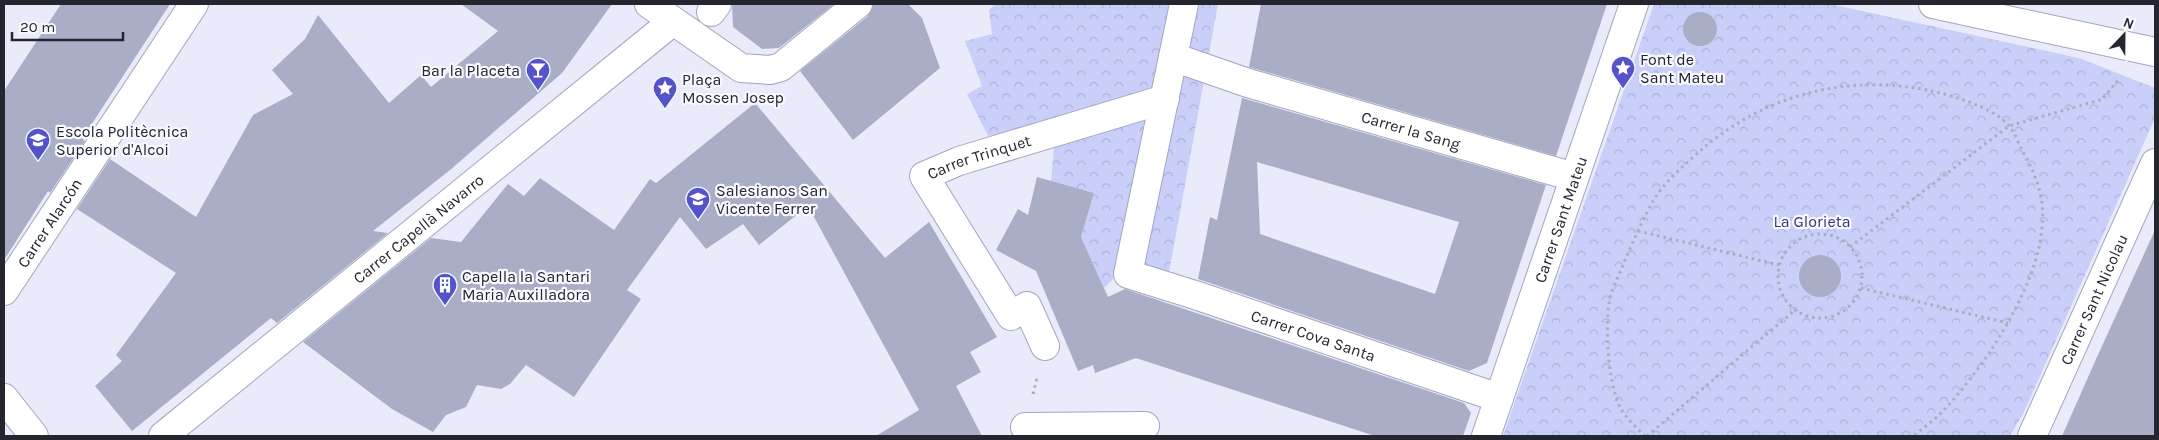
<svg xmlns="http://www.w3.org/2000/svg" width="2159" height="440" viewBox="0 0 2159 440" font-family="Karla,sans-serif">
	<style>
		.forest { fill: url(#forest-crowns) }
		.building { fill: #a9adc6; fill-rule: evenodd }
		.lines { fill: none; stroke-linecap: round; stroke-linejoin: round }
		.minor-casing { stroke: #a2a6bf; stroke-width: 30 }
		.path { stroke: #abadbb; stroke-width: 3; stroke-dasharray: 2.5 4; stroke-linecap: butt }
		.minor { stroke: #fff; stroke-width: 28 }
		.labels { text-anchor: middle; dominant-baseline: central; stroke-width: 4.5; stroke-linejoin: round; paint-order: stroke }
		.poi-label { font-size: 16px; fill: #23252f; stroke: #f8f9ff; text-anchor: start }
		.street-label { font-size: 16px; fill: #23252f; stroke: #f8f9ff }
		.park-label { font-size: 16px; fill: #333674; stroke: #f8f9ff }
	</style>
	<defs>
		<pattern id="forest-crowns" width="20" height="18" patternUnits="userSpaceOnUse" patternTransform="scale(1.25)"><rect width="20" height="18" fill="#c9cff9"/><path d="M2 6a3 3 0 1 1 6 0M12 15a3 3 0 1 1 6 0" fill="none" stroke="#acb2d6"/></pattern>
	</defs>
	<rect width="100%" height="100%" fill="#e9ebfb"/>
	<g class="forest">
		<polygon points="995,4 1218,4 1168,278 1127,265 1104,288 1081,237 1094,193 1051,182 1056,122 988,136 967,94 982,86 965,41 992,34 989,10"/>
		<polygon points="1654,4 1830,4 2079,58 2155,88 2155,118 2024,412 2010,436 1503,436"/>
	</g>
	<g class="building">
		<polygon points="61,4 170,4 82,139 85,141 50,193 48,191 4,260 4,91"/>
		<polygon points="461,4 612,4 562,73 450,170 373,231 388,233 277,323 271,318 132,431 95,386 122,361 116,355 176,273 77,209 110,159 196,217 253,115 293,94 272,70 305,39 318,15 389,103 421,75 431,87 498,31"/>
		<polygon points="732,4 834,4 779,48 762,49 733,27"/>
		<polygon points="873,4 908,4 922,18 940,68 853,140 800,71 868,16"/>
		<polygon points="1261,4 1607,4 1556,156 1249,67"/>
		<circle cx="1700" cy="29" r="17"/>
		<path d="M1242,98L1546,185L1487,363L1469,371L1198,279L1210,217L1217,220ZM1257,162L1459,222L1435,294L1260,234Z"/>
		<polygon points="755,103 885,258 929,222 997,337 970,352 981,372 956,386 982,436 876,436 919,410 808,206 759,245 743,224 706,249 680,217 627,290 641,299 574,397 526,365 510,384 501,389 477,385 466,407 446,415 433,432 392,409 303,342 431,238 461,242 508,184 524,196 540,178 614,230 650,179 656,183"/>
		<polygon points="1037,177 1094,193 1081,237 1108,297 1125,289 1464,403 1471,413 1463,436 1375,436 1136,358 1095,373 1093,365 1078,371 1036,271 996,250 1018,209 1028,215"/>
		<polygon points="2155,230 2155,436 2062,436 2097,357"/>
		<circle cx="1820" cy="276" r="21"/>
	</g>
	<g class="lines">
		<defs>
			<g id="minor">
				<polyline points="649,4 741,68 770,70 781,67 858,4"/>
				<path id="s1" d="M1184,4L1128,274L1195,295L1499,398"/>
				<polyline points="1933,4 2155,52"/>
				<polyline points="711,12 717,4"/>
				<path id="s2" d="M1173,57L1248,83L1574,177"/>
				<path id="s3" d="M4,291L194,4"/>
				<path id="s4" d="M1045,346L1027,306L1011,316L924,176L959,161L1165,99"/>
				<polyline points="4,398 34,436"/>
				<polyline points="1025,427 1145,426"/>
				<path id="s5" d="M163,436L672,22"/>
				<path id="s6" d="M1486,436L1634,4"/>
				<path id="s7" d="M2032,436L2155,163"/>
			</g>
		</defs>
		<use href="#minor" class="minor-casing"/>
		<g class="path">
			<polyline points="1638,231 1779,265"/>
			<circle cx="1820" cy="276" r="42"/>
			<polyline points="1850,247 2009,126 2103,99 2119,79"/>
			<polyline points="1861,288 2008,323"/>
			<polyline points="1033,394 1037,378"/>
			<path d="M1645,436C1637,428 1627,419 1621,409C1608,385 1605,330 1609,303C1611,289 1620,274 1625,260C1635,238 1645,212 1659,192C1668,180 1680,169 1691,159C1756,98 1839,73 1927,90C1951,95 1994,107 2010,127C2015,133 2018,143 2022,150C2030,165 2038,180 2041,197C2054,266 1989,361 1944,410C1935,420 1923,428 1913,436"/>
			<polyline points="1647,436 1795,310"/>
		</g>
		<use href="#minor" class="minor"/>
	</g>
	<defs>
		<symbol id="sight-pin" viewBox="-11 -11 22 30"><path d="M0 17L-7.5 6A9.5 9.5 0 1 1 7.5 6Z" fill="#5453ca" stroke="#f8f9ff"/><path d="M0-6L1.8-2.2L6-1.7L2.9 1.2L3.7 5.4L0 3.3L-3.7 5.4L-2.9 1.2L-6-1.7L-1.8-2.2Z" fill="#fff"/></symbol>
		<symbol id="bar-pin" viewBox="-11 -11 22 30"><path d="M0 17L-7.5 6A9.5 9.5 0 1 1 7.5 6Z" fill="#5453ca" stroke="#f8f9ff"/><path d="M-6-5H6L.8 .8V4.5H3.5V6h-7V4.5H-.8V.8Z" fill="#fff"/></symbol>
		<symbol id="university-pin" viewBox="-11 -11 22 30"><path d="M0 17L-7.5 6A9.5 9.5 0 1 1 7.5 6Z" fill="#5453ca" stroke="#f8f9ff"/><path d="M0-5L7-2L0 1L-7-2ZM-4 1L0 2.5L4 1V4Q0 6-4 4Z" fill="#fff"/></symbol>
		<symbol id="school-pin" viewBox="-11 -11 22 30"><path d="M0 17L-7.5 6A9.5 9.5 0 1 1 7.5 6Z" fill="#5453ca" stroke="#f8f9ff"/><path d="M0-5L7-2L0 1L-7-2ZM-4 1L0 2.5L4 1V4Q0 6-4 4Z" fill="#fff"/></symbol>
		<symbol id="building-pin" viewBox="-11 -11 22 30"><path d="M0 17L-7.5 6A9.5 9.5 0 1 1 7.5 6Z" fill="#5453ca" stroke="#f8f9ff"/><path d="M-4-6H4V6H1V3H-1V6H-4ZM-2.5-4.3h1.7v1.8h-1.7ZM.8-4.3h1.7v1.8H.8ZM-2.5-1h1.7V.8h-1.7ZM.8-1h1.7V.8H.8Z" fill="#fff"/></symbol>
	</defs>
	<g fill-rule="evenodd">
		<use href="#sight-pin" x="1609" y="54" width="28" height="38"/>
		<use href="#bar-pin" x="524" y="56" width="28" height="38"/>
		<use href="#sight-pin" x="651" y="74" width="28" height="38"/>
		<use href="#university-pin" x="24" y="126" width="28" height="38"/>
		<use href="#school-pin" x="684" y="185" width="28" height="38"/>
		<use href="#building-pin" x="431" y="271" width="28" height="38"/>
	</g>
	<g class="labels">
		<g class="poi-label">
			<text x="1640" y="59">Font de<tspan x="1640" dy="18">Sant Mateu</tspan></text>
			<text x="520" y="70" text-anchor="end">Bar la Placeta</text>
			<text x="682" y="79">Plaça<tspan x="682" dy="18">Mossen Josep</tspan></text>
			<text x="56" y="131">Escola Politècnica<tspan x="56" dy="18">Superior d'Alcoi</tspan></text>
			<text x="716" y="190">Salesianos San<tspan x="716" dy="18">Vicente Ferrer</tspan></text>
			<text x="462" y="276">Capella la Santari<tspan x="462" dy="18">Maria Auxilladora</tspan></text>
		</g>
		<g class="street-label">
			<text stroke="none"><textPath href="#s2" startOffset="249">Carrer la Sang</textPath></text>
			<text stroke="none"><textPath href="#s4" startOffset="286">Carrer Trinquet</textPath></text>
			<text stroke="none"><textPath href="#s6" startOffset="229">Carrer Sant Mateu</textPath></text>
			<text stroke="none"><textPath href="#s3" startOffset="82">Carrer Alarcón</textPath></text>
			<text stroke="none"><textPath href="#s5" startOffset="329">Carrer Capellà Navarro</textPath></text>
			<text stroke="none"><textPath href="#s7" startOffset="150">Carrer Sant Nicolau</textPath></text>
			<text stroke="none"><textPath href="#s1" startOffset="471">Carrer Cova Santa</textPath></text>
		</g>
		<g class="park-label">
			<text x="1812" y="221">La Glorieta</text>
		</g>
	</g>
	<rect width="2159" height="440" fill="none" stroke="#23252f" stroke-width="10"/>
	<g transform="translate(2124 35) rotate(22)" stroke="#f8f9ff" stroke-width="4" paint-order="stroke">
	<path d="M0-4L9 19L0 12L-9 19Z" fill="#23252f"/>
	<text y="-8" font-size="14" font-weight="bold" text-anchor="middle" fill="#23252f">N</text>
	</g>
	<path d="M12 32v8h111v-8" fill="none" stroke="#23252f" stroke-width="2.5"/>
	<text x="20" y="32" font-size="15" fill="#23252f" stroke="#f8f9ff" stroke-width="4" paint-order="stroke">20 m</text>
</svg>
